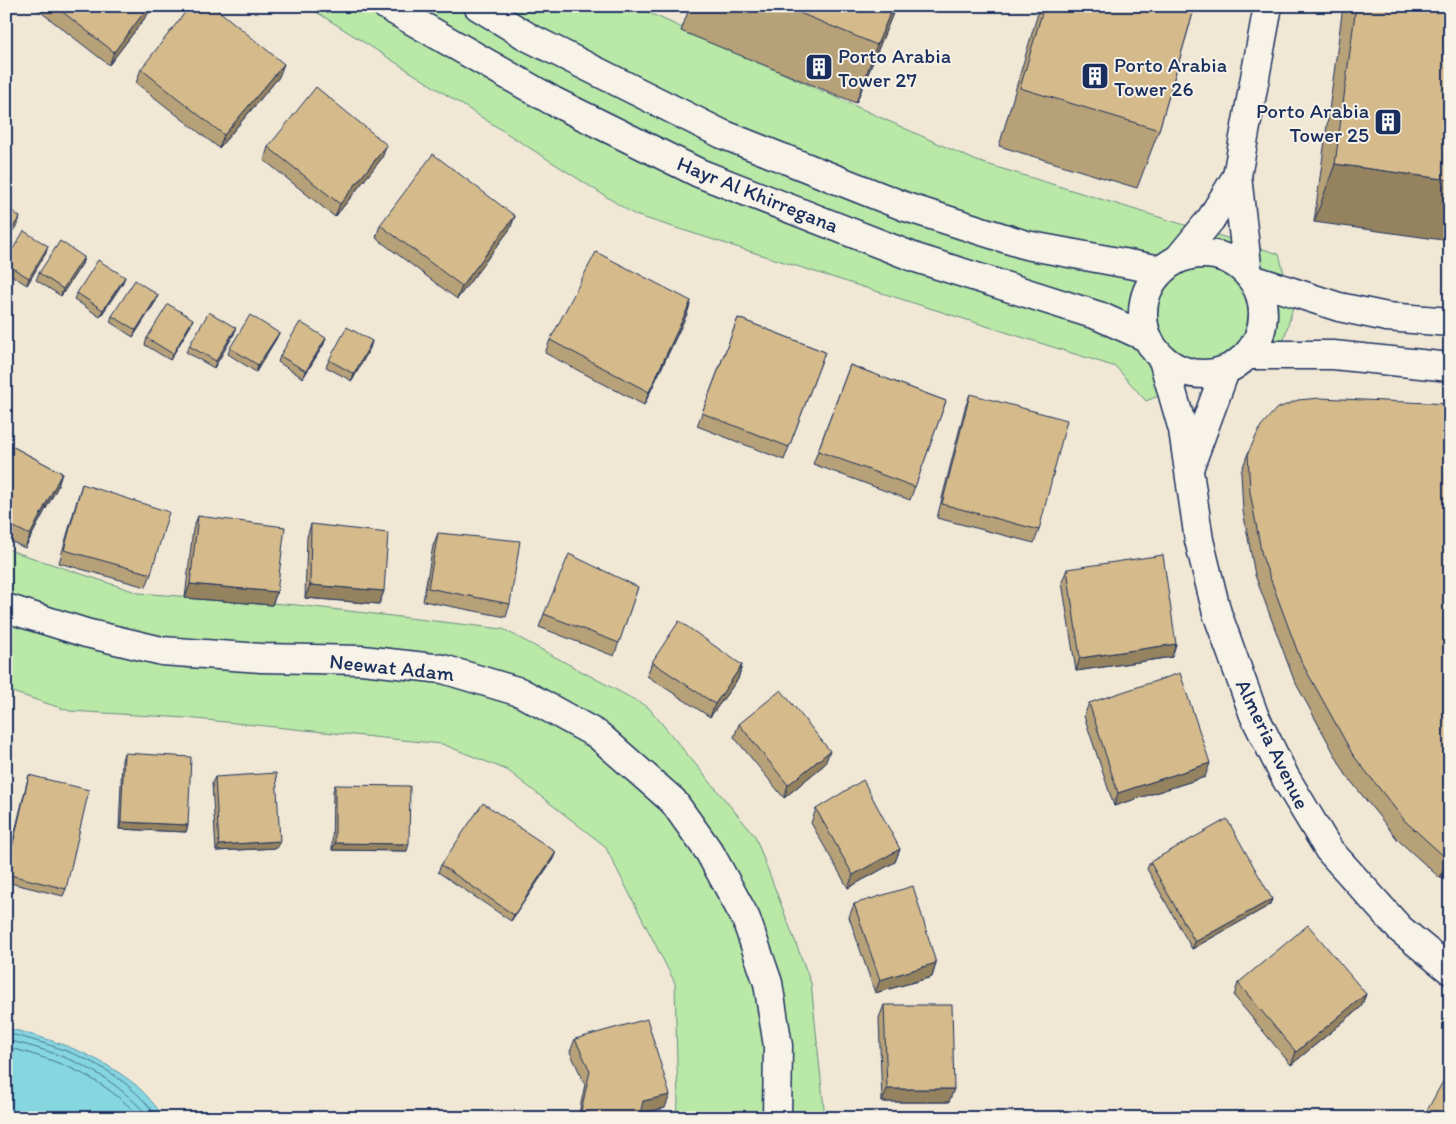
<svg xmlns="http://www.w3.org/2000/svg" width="1456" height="1124" viewBox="0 0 1456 1124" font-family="Itim,sans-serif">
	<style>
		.green { fill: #b9e8a7; stroke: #6a8c82 }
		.water { fill: #86d6e0; stroke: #5b93ac }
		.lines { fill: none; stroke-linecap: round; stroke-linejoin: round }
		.shore { stroke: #467292; stroke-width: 1 }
		.minor-casing { stroke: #1b2f5e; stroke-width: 31 }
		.minor { stroke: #f7f3e8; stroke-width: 28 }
		.wall { fill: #b7a178; stroke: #1b2f5e }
		.shaded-wall { fill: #958361; stroke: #1b2f5e }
		.building { fill: #d5bb8b; stroke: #1b2f5e }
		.labels { text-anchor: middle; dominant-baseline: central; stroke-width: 4; stroke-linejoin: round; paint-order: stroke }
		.poi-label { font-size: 21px; fill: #1b2f5e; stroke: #f7f3e8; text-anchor: start }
		.street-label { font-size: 21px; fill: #1b2f5e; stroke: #f7f3e8 }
	</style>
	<rect width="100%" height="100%" fill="#f0e8d5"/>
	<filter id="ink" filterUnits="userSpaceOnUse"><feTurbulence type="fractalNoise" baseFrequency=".02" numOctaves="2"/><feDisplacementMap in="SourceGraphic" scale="10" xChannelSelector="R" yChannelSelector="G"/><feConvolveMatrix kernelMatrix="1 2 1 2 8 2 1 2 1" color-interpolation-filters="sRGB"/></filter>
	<g filter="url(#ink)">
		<g class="green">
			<polygon points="307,6 634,6 977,161 1279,254 1293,308 1282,346 1146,401 1116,367 635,215"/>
			<polygon points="6,549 139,593 297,605 503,629 648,707 755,836 811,983 825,1118 674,1118 678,1103 675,983 605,846 507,770 442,744 186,718 70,711 6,690"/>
		</g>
		<path class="water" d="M6,1028C53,1039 99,1055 137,1086C147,1095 156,1107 165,1118H6Z"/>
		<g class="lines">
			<g class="shore">
				<path d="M6,1033C51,1044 101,1059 135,1092C144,1100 151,1109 159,1118"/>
				<path d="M6,1040C67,1054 108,1071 150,1118"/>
				<path d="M6,1047C58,1060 104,1077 140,1118"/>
			</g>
			<defs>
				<g id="minor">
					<polyline points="387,6 553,101 699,173 916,258 1099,316 1148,338"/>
					<polyline points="478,6 528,37 722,134 906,207 1026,245 1161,270"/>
					<polyline points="1237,176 1248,274"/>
					<circle cx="1203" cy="314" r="60"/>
					<polyline points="1179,258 1211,219 1237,176 1268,6"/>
					<polyline points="1252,279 1339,307 1387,317 1450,322"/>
					<polyline points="1248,355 1333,355 1450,367"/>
					<polyline points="1163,360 1183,430 1199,540 1217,613 1254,715 1285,777 1329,850 1400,929 1450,970"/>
					<polyline points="1190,466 1225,371"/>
					<polyline points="6,608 86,633 162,651 261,658 362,660 443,669 520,692 598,735 673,801 710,853 746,919 768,983 778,1046 777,1118"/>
				</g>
			</defs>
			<use href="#minor" class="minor-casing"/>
			<use href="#minor" class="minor"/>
		</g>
		<g class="wall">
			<polygon points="33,6 154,6 109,65"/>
			<polygon points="690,6 896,6 856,103 681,31"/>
			<polygon points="1040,6 1195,6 1159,130 1137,188 999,146"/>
			<polygon points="1343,6 1450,6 1314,222"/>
			<polygon points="141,69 279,77 219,148 136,83"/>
			<polygon points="268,147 382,158 335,217 264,160"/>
			<polygon points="515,216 510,229 457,299 376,238 380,225"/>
			<polygon points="46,253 27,285 6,272 6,260"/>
			<polygon points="84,257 82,264 61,296 36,280 39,273"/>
			<polygon points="125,277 122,284 100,317 74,299 77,293"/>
			<polygon points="158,295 156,301 133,337 110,322 112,316"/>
			<polygon points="691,301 687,314 644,405 545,353 550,340"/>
			<polygon points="738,318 825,352 784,460 697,426"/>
			<polygon points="191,325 170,360 145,345 147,338"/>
			<polygon points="236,328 234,334 214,368 186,352 189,346"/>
			<polygon points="279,333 276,339 256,372 228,354 230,348"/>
			<polygon points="372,341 370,348 352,381 326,367 329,360"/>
			<polygon points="324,344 303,378 278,362 280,356"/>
			<polygon points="850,365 946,401 910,500 813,464"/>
			<polygon points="970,394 1039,530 1034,543 937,518 965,408"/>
			<polygon points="1450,404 1450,878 1440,878 1398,840 1346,775 1294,680 1255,575 1243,511 1241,472 1248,453"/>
			<polygon points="6,443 62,473 58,486 25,548 6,539"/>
			<polygon points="82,484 151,574 146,587 59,563 78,497"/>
			<polygon points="198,516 277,592 272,605 185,598 193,529"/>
			<polygon points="311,524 384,591 379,604 305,598 307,537"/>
			<polygon points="438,533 510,604 506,617 423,601 433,546"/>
			<polygon points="1067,569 1176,644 1172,657 1076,671 1062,582"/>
			<polygon points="638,587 614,656 539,627 544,614"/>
			<polygon points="652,662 742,665 738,679 710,717 647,676"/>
			<polygon points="1089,703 1205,777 1114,806 1084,716"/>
			<polygon points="739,724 825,764 784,798 734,737"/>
			<polygon points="124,753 188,825 186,832 119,829 122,760"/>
			<polygon points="29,775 66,889 63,896 6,882 6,869 27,782"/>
			<polygon points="215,777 277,848 216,851 212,783"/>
			<polygon points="335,785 407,851 332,850 333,791"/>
			<polygon points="816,809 900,849 895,862 848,888 811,823"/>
			<polygon points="553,859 511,921 438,872 441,865"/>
			<polygon points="1150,862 1272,899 1270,905 1192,949 1147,869"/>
			<polygon points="854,904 936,963 932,977 875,993 849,917"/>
			<polygon points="1238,983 1366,994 1361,1007 1291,1065 1234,996"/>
			<polygon points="884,1005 949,1102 882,1102 879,1018"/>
			<polygon points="575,1039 665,1108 640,1114 639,1118 578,1118 585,1084 570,1052"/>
		</g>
		<g class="shaded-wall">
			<polygon points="149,6 154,6 109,65 114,52"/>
			<polygon points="893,6 896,6 856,103 877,45"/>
			<polygon points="284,64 279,77 219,148 224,135"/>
			<polygon points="387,145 382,158 335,217 340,204"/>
			<polygon points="1335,164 1450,180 1450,241 1314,222"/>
			<polygon points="515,216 510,229 457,299 462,286"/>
			<polygon points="20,217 18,224 6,240 6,237"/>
			<polygon points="48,246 46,253 27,285 29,278"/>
			<polygon points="84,257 82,264 61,296 63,289"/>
			<polygon points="125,277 122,284 100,317 103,310"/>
			<polygon points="158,295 156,301 133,337 136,330"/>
			<polygon points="691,301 687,314 644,405 649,392"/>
			<polygon points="193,319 191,325 170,360 173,354"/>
			<polygon points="236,328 234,334 214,368 216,361"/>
			<polygon points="279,333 276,339 256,372 258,365"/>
			<polygon points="326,338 324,344 303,378 306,371"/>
			<polygon points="372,341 370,348 352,381 354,374"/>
			<polygon points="62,473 58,486 25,548 30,535"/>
			<polygon points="190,584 277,592 272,605 185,598"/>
			<polygon points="310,585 384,591 379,604 305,598"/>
			<polygon points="1176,644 1172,657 1076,671 1080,658"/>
			<polygon points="742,665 738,679 710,717 715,704"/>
			<polygon points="830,751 825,764 784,798 788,785"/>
			<polygon points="1210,763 1205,777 1114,806 1118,793"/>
			<polygon points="121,822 188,825 186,832 119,829"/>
			<polygon points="280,841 277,848 216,851 219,845"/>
			<polygon points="335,843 409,844 407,851 332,850"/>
			<polygon points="900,849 895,862 848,888 853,875"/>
			<polygon points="556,852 553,859 511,921 514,915"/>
			<polygon points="1447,859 1450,859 1450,878 1440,878"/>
			<polygon points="1272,899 1270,905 1192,949 1195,942"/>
			<polygon points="936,963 932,977 875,993 880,980"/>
			<polygon points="1366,994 1361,1007 1291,1065 1296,1052"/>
			<polygon points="887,1089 954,1089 949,1102 882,1102"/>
			<polygon points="670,1095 665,1108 638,1114 643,1101"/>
		</g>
		<g class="building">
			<polygon points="55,6 149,6 114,52"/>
			<polygon points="190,6 213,6 284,64 224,135 141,69"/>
			<polygon points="783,6 893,6 877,45"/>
			<polygon points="1044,6 1195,6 1159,130 1020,88"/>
			<polygon points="1356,6 1450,6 1450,180 1335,164"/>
			<polygon points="316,87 387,145 340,204 268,147"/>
			<polygon points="433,154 515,216 462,286 380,225"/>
			<polygon points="6,206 20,217 6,237"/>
			<polygon points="24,231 48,246 29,278 6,264 6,260"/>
			<polygon points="60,241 84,257 63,289 39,273"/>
			<polygon points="596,252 691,301 649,392 550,340"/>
			<polygon points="98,260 125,277 103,310 77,293"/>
			<polygon points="135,280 158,295 136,330 112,316"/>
			<polygon points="168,304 193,319 173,354 147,338"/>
			<polygon points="209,312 236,328 216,361 189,346"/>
			<polygon points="250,315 279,333 258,365 230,348"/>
			<polygon points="738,318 825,352 789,447 702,413"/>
			<polygon points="300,322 326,338 306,371 280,356"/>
			<polygon points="347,327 372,341 354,374 329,360"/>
			<polygon points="850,365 946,401 915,487 818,451"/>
			<polygon points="970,394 1067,420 1039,530 942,504"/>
			<polygon points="1320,398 1450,404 1450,859 1447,859 1405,821 1353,755 1301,661 1262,556 1250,492 1248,453 1261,426 1276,409 1298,400"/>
			<polygon points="6,443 62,473 30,535 6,523"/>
			<polygon points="82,484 169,512 151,574 64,550"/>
			<polygon points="198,516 285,527 277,592 190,584"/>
			<polygon points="311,524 388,533 384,591 310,585"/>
			<polygon points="438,533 520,541 510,604 428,588"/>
			<polygon points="569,554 638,587 619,643 544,614"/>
			<polygon points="1163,555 1176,644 1080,658 1067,569"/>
			<polygon points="679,621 742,665 715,704 652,662"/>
			<polygon points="1180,673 1210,763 1118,793 1089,703"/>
			<polygon points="781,690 830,751 788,785 739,724"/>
			<polygon points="124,753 191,757 188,825 121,822"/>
			<polygon points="276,773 280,841 219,845 215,777"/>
			<polygon points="29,775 89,790 66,889 6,874"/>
			<polygon points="863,780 900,849 853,875 816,809"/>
			<polygon points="335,785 410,786 409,844 335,843"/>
			<polygon points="6,792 12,793 6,818"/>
			<polygon points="483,803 556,852 514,915 441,865"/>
			<polygon points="1227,819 1272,899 1195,942 1150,862"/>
			<polygon points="913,886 936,963 880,980 854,904"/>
			<polygon points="1308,925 1366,994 1296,1052 1238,983"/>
			<polygon points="884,1005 952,1005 954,1089 887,1089"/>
			<polygon points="647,1019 670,1095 643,1101 639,1118 604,1118 581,1111 590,1071 575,1039"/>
			<polygon points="1447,1074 1450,1075 1450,1118 1423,1118"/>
		</g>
	</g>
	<defs>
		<symbol id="building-square" viewBox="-11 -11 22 22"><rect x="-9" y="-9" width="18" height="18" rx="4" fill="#1b2f5e" stroke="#f7f3e8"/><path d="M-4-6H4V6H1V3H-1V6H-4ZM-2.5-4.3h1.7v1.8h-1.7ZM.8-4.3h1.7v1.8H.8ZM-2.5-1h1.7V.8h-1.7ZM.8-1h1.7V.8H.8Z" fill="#fff"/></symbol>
	</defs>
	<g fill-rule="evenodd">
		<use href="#building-square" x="803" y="51" width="32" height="32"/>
		<use href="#building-square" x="1079" y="60" width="32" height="32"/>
		<use href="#building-square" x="1372" y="106" width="32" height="32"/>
	</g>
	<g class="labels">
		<g class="poi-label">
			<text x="838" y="55">Porto Arabia<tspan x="838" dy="24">Tower 27</tspan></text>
			<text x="1114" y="64">Porto Arabia<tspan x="1114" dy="24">Tower 26</tspan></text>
			<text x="1369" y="110" text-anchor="end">Porto Arabia<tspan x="1369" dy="24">Tower 25</tspan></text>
		</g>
		<g class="street-label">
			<text transform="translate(758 194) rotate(22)">Hayr Al Khirregana</text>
			<text transform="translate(392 667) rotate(6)">Neewat Adam</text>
			<text transform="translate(1273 744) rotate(64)">Almeria Avenue</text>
		</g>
	</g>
	<rect width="1456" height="1124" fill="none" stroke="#f7f3e8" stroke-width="25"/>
	<rect x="12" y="12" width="1431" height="1099" fill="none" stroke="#1b2f5e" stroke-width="2" filter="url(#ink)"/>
</svg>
